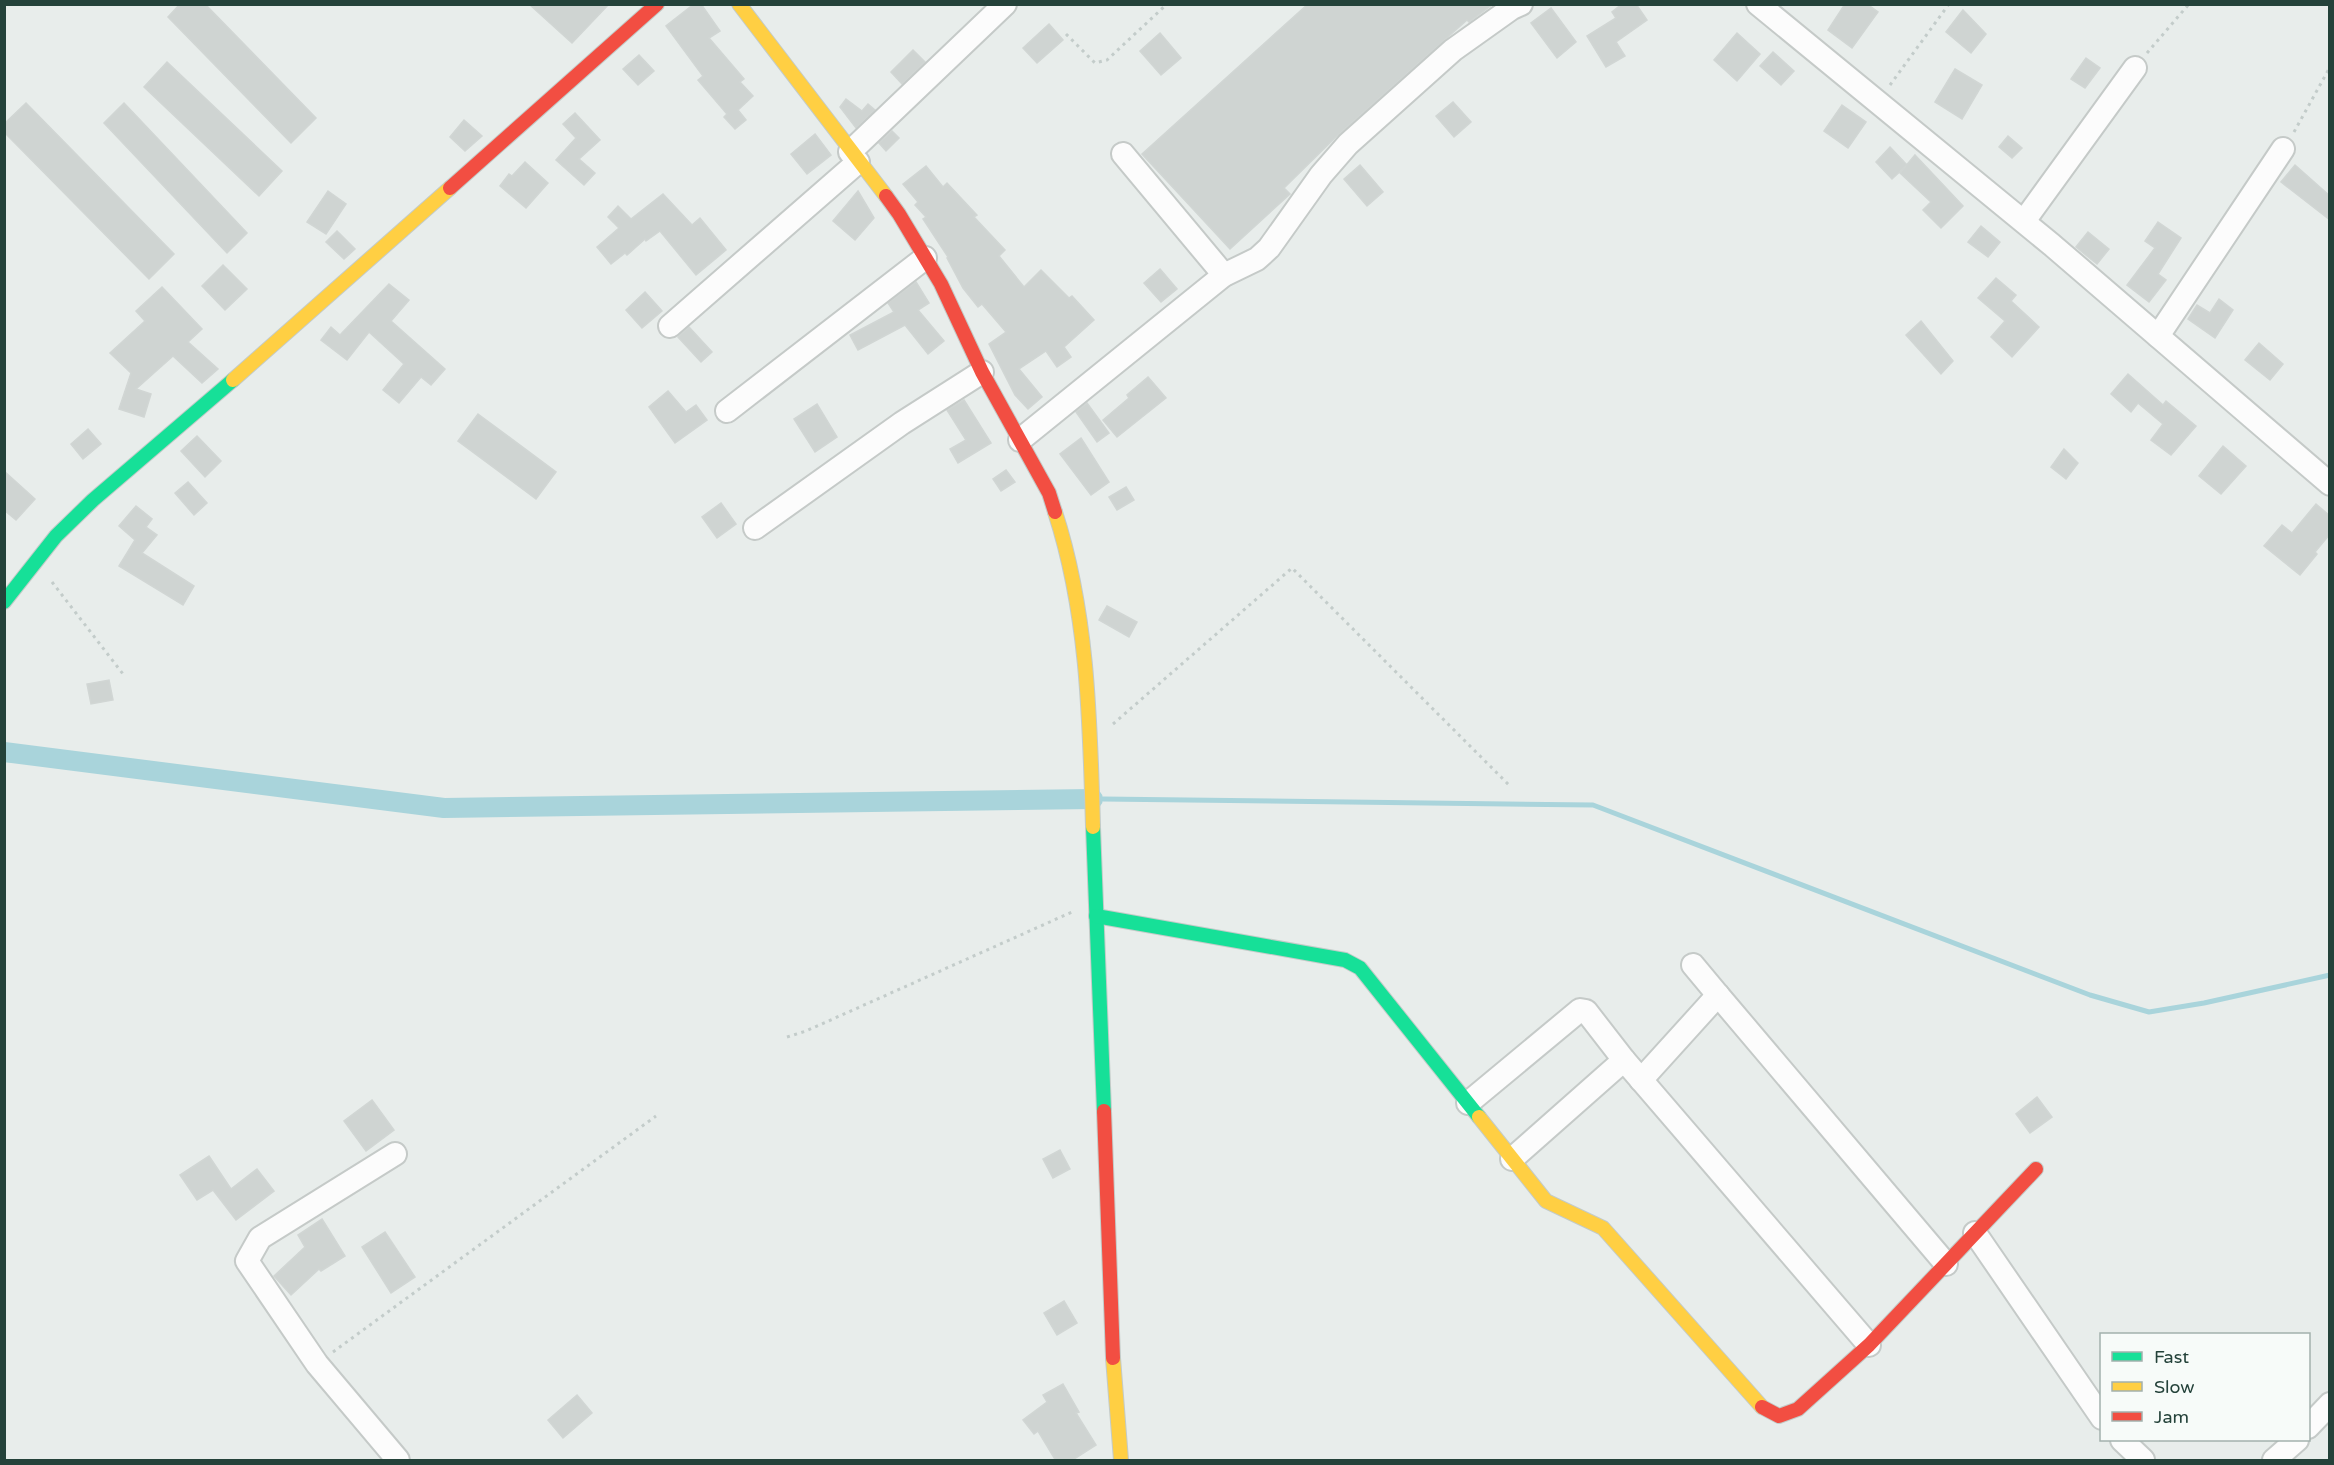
<svg xmlns="http://www.w3.org/2000/svg" width="2334" height="1465" viewBox="0 0 2334 1465" font-family="'Varela Round',sans-serif">
	<style>
		.lines { fill: none; stroke-linecap: round; stroke-linejoin: round }
		.stream { stroke: #a9d4db; stroke-width: 5 }
		.canal { stroke: #a9d4db; stroke-width: 20 }
		.building { fill: #cfd4d2; stroke: #d1d6d4; stroke-width: 1.5 }
		.street-casing { stroke: #c5cac8; stroke-width: 26 }
		.fast-casing { stroke: #c3cbc8; stroke-width: 16 }
		.slow-casing { stroke: #c3cbc8; stroke-width: 16 }
		.jam-casing { stroke: #c3cbc8; stroke-width: 16 }
		.path { stroke: #c3ccca; stroke-width: 3; stroke-dasharray: 3 4.5; stroke-linecap: butt }
		.street { stroke: #fcfcfc; stroke-width: 22 }
		.fast { stroke: #16e098; stroke-width: 14 }
		.slow { stroke: #ffcf43; stroke-width: 14 }
		.jam { stroke: #f24e42; stroke-width: 14 }
	</style>
	<rect width="100%" height="100%" fill="#e8edeb"/>
	<g class="lines">
		<polyline class="stream" points="1103,799 1593,805 2090,995 2149,1012 2204,1003 2330,975"/>
		<polyline class="canal" points="4,752 444,808 1093,799"/>
	</g>
	<g class="building">
		<polygon points="180,4 205,4 316,118 291,143 168,17"/>
		<polygon points="529,4 609,4 572,43"/>
		<polygon points="694,4 701,4 720,31 709,38 744,79 740,82 753,96 738,110 746,120 735,129 724,117 727,114 698,80 703,76 666,26"/>
		<polygon points="1308,4 1493,4 1469,22 1467,20 1339,134 1284,188 1290,194 1230,249 1142,154"/>
		<polygon points="1622,4 1636,4 1647,20 1616,42 1625,56 1606,67 1587,36 1616,18 1612,12"/>
		<polygon points="1845,4 1867,4 1878,12 1852,48 1828,30"/>
		<polygon points="1551,8 1576,42 1557,58 1531,23"/>
		<polygon points="1963,10 1986,34 1971,53 1946,32"/>
		<polygon points="1049,24 1063,40 1037,63 1023,48"/>
		<polygon points="1160,33 1181,58 1161,75 1140,51"/>
		<polygon points="1737,33 1760,54 1737,81 1714,60"/>
		<polygon points="913,50 925,62 902,84 891,72"/>
		<polygon points="1773,52 1794,71 1781,85 1760,66"/>
		<polygon points="639,55 654,71 638,85 623,69"/>
		<polygon points="2086,58 2100,68 2085,88 2071,79"/>
		<polygon points="167,62 282,171 259,196 144,87"/>
		<polygon points="1955,69 1982,85 1962,119 1935,102"/>
		<polygon points="846,99 862,111 868,104 875,110 856,128 840,107"/>
		<polygon points="1453,102 1471,122 1454,137 1436,116"/>
		<polygon points="26,103 174,254 149,279 4,132 4,124"/>
		<polygon points="124,103 247,233 227,253 104,123"/>
		<polygon points="1842,105 1866,122 1848,148 1824,131"/>
		<polygon points="575,113 600,140 579,159 595,173 584,185 556,160 576,138 563,124"/>
		<polygon points="464,120 482,136 465,151 450,137"/>
		<polygon points="892,131 899,138 886,151 879,143"/>
		<polygon points="815,134 831,155 807,174 791,154"/>
		<polygon points="2008,136 2022,148 2012,158 1999,147"/>
		<polygon points="1890,147 1907,165 1892,179 1876,162"/>
		<polygon points="1915,155 1963,206 1941,228 1923,210 1931,202 1900,173"/>
		<polygon points="525,162 548,183 526,208 500,186 509,174 512,176"/>
		<polygon points="1360,165 1383,192 1367,206 1344,179"/>
		<polygon points="2295,165 2330,196 2330,220 2281,182"/>
		<polygon points="926,166 943,187 947,183 977,215 974,217 1005,250 999,256 1024,287 1041,270 1069,298 1072,296 1094,320 1064,347 1071,357 1057,367 1046,351 1019,369 1042,397 1028,409 1015,395 989,344 1006,332 982,304 978,307 963,288 947,258 948,257 923,219 926,217 915,205 918,202 903,184"/>
		<polygon points="328,191 346,204 326,234 307,222"/>
		<polygon points="858,191 874,218 855,240 833,221"/>
		<polygon points="663,194 692,225 700,218 726,250 696,275 660,231 646,241 645,239 627,255 625,253 611,264 597,247 619,228 608,217 618,206 631,219"/>
		<polygon points="2158,222 2181,238 2158,274 2166,280 2149,302 2127,285 2155,248 2145,241"/>
		<polygon points="1981,226 2000,242 1988,257 1968,242"/>
		<polygon points="337,231 355,249 344,259 326,242"/>
		<polygon points="2088,232 2109,249 2097,264 2076,247"/>
		<polygon points="223,265 247,289 225,310 202,286"/>
		<polygon points="1160,269 1177,289 1161,302 1144,283"/>
		<polygon points="1996,278 2016,295 2011,301 2039,327 2012,357 1991,337 2005,321 1978,298"/>
		<polygon points="916,282 929,303 918,310 944,341 928,354 905,325 858,350 850,335 894,312 888,303"/>
		<polygon points="389,284 409,300 391,321 445,369 431,385 421,377 399,403 383,390 404,364 369,332 347,360 321,340 331,327 340,335"/>
		<polygon points="162,287 202,329 188,342 218,369 202,383 173,356 136,389 151,394 144,417 119,409 131,373 110,353 145,321 136,311"/>
		<polygon points="645,292 662,311 642,328 626,310"/>
		<polygon points="2219,299 2233,310 2215,338 2188,319 2197,305 2210,313"/>
		<polygon points="1921,321 1953,361 1941,374 1906,335"/>
		<polygon points="689,327 712,352 701,362 678,337"/>
		<polygon points="2259,343 2283,364 2270,380 2245,360"/>
		<polygon points="2128,374 2163,405 2166,401 2196,426 2171,455 2151,440 2163,424 2138,403 2131,412 2111,394"/>
		<polygon points="1148,377 1166,398 1117,437 1103,420 1129,398 1127,395"/>
		<polygon points="668,391 686,412 696,405 707,420 675,443 649,407"/>
		<polygon points="964,400 991,443 958,463 950,449 966,440 947,410"/>
		<polygon points="1087,403 1109,433 1097,442 1076,412"/>
		<polygon points="817,404 837,437 815,452 794,419"/>
		<polygon points="478,414 556,472 536,499 458,441"/>
		<polygon points="88,429 101,444 83,459 71,444"/>
		<polygon points="197,436 221,461 205,477 181,451"/>
		<polygon points="1081,438 1109,482 1091,495 1060,454"/>
		<polygon points="2223,446 2246,466 2221,494 2199,476"/>
		<polygon points="2064,449 2078,463 2066,479 2051,467"/>
		<polygon points="1006,470 1015,482 1001,491 993,479"/>
		<polygon points="4,471 35,499 16,520 4,510"/>
		<polygon points="188,482 207,503 194,515 175,493"/>
		<polygon points="1126,487 1134,500 1117,510 1109,497"/>
		<polygon points="721,503 736,524 717,538 702,517"/>
		<polygon points="2316,504 2330,516 2330,534 2315,552 2317,554 2300,575 2264,546 2282,525 2292,533"/>
		<polygon points="136,506 152,519 146,527 157,535 142,553 194,586 183,605 119,566 135,540 119,526"/>
		<polygon points="1107,606 1137,622 1129,637 1099,620"/>
		<polygon points="109,680 113,700 91,704 87,684"/>
		<polygon points="2037,1097 2052,1117 2030,1133 2016,1114"/>
		<polygon points="372,1100 394,1130 366,1151 344,1121"/>
		<polygon points="1060,1150 1070,1169 1053,1178 1043,1159"/>
		<polygon points="209,1156 231,1189 257,1169 274,1191 236,1220 213,1190 197,1200 180,1175"/>
		<polygon points="322,1219 345,1256 321,1271 319,1269 291,1295 274,1276 305,1247 298,1235"/>
		<polygon points="385,1232 415,1277 391,1293 362,1247"/>
		<polygon points="1064,1301 1077,1323 1057,1335 1044,1313"/>
		<polygon points="1063,1384 1079,1412 1076,1413 1096,1445 1071,1461 1056,1461 1038,1431 1034,1434 1023,1420 1047,1402 1043,1395"/>
		<polygon points="577,1395 592,1413 563,1438 548,1420"/>
	</g>
	<g class="lines">
		<defs>
			<g id="street">
				<polyline points="1758,4 2052,245 2330,484"/>
				<polyline points="850,152 1005,4"/>
				<polyline points="1123,154 1224,275"/>
				<polyline points="2024,221 2135,68"/>
				<polyline points="670,326 858,162"/>
				<polyline points="2158,336 2283,149"/>
				<polyline points="727,411 925,258"/>
				<polyline points="1020,440 1224,275 1257,259 1269,248 1321,175 1348,144 1453,50 1512,8 1521,4"/>
				<polyline points="755,528 902,423 982,372"/>
				<polyline points="1693,965 1718,995"/>
				<polyline points="1641,1080 1718,995 1946,1264"/>
				<polyline points="1468,1103 1580,1010 1586,1011 1624,1060 1869,1345"/>
				<polyline points="395,1154 260,1238 247,1261 317,1364 398,1460"/>
				<polyline points="1512,1159 1624,1060"/>
				<polyline points="1975,1233 2102,1418"/>
				<polyline points="2308,1427 2330,1404"/>
				<polyline points="2122,1440 2143,1460"/>
				<polyline points="2274,1460 2297,1440"/>
			</g>
			<g id="fast">
				<polyline points="4,602 56,536 93,500 233,380"/>
				<polyline points="1093,827 1104,1111"/>
				<polyline points="1096,916 1345,960 1360,968 1479,1117"/>
			</g>
			<g id="slow">
				<polyline points="739,4 886,196"/>
				<polyline points="233,380 450,188"/>
				<path d="M1055,512C1088,613 1090,721 1093,827"/>
				<polyline points="1479,1117 1546,1201 1603,1228 1762,1407"/>
				<polyline points="1113,1358 1121,1460"/>
			</g>
			<g id="jam">
				<polyline points="450,188 657,4"/>
				<polyline points="886,196 899,214 941,284 982,372 1049,493 1055,512"/>
				<polyline points="1104,1111 1113,1358"/>
				<polyline points="1762,1407 1779,1416 1798,1409 1869,1345 2036,1169"/>
			</g>
		</defs>
		<use href="#street" class="street-casing"/>
		<use href="#fast" class="fast-casing"/>
		<use href="#slow" class="slow-casing"/>
		<use href="#jam" class="jam-casing"/>
		<g class="path">
			<polyline points="1066,34 1095,63 1107,60 1167,4"/>
			<polyline points="2147,53 2189,4"/>
			<polyline points="1890,85 1949,4"/>
			<polyline points="2294,132 2330,67"/>
			<polyline points="52,582 123,674"/>
			<polyline points="1113,724 1292,568 1510,786"/>
			<polyline points="787,1037 806,1031 1072,912"/>
			<polyline points="333,1352 656,1116"/>
		</g>
		<use href="#street" class="street"/>
		<use href="#fast" class="fast"/>
		<use href="#slow" class="slow"/>
		<use href="#jam" class="jam"/>
	</g>
	<rect width="2334" height="1465" fill="none" stroke="#24423a" stroke-width="12"/>
	<rect x="2100" y="1333" width="210" height="108" fill="#f7fbf9" stroke="#a3b1ad" stroke-width="1.5"/>
	<rect x="2112" y="1352" width="30" height="9" fill="#16e098" stroke="#a3b1ad" stroke-width="1.5"/>
	<text x="2154" y="1363" font-size="18" fill="#24423a">Fast</text>
	<rect x="2112" y="1382" width="30" height="9" fill="#ffcf43" stroke="#a3b1ad" stroke-width="1.5"/>
	<text x="2154" y="1393" font-size="18" fill="#24423a">Slow</text>
	<rect x="2112" y="1412" width="30" height="9" fill="#f24e42" stroke="#a3b1ad" stroke-width="1.5"/>
	<text x="2154" y="1423" font-size="18" fill="#24423a">Jam</text>
</svg>
